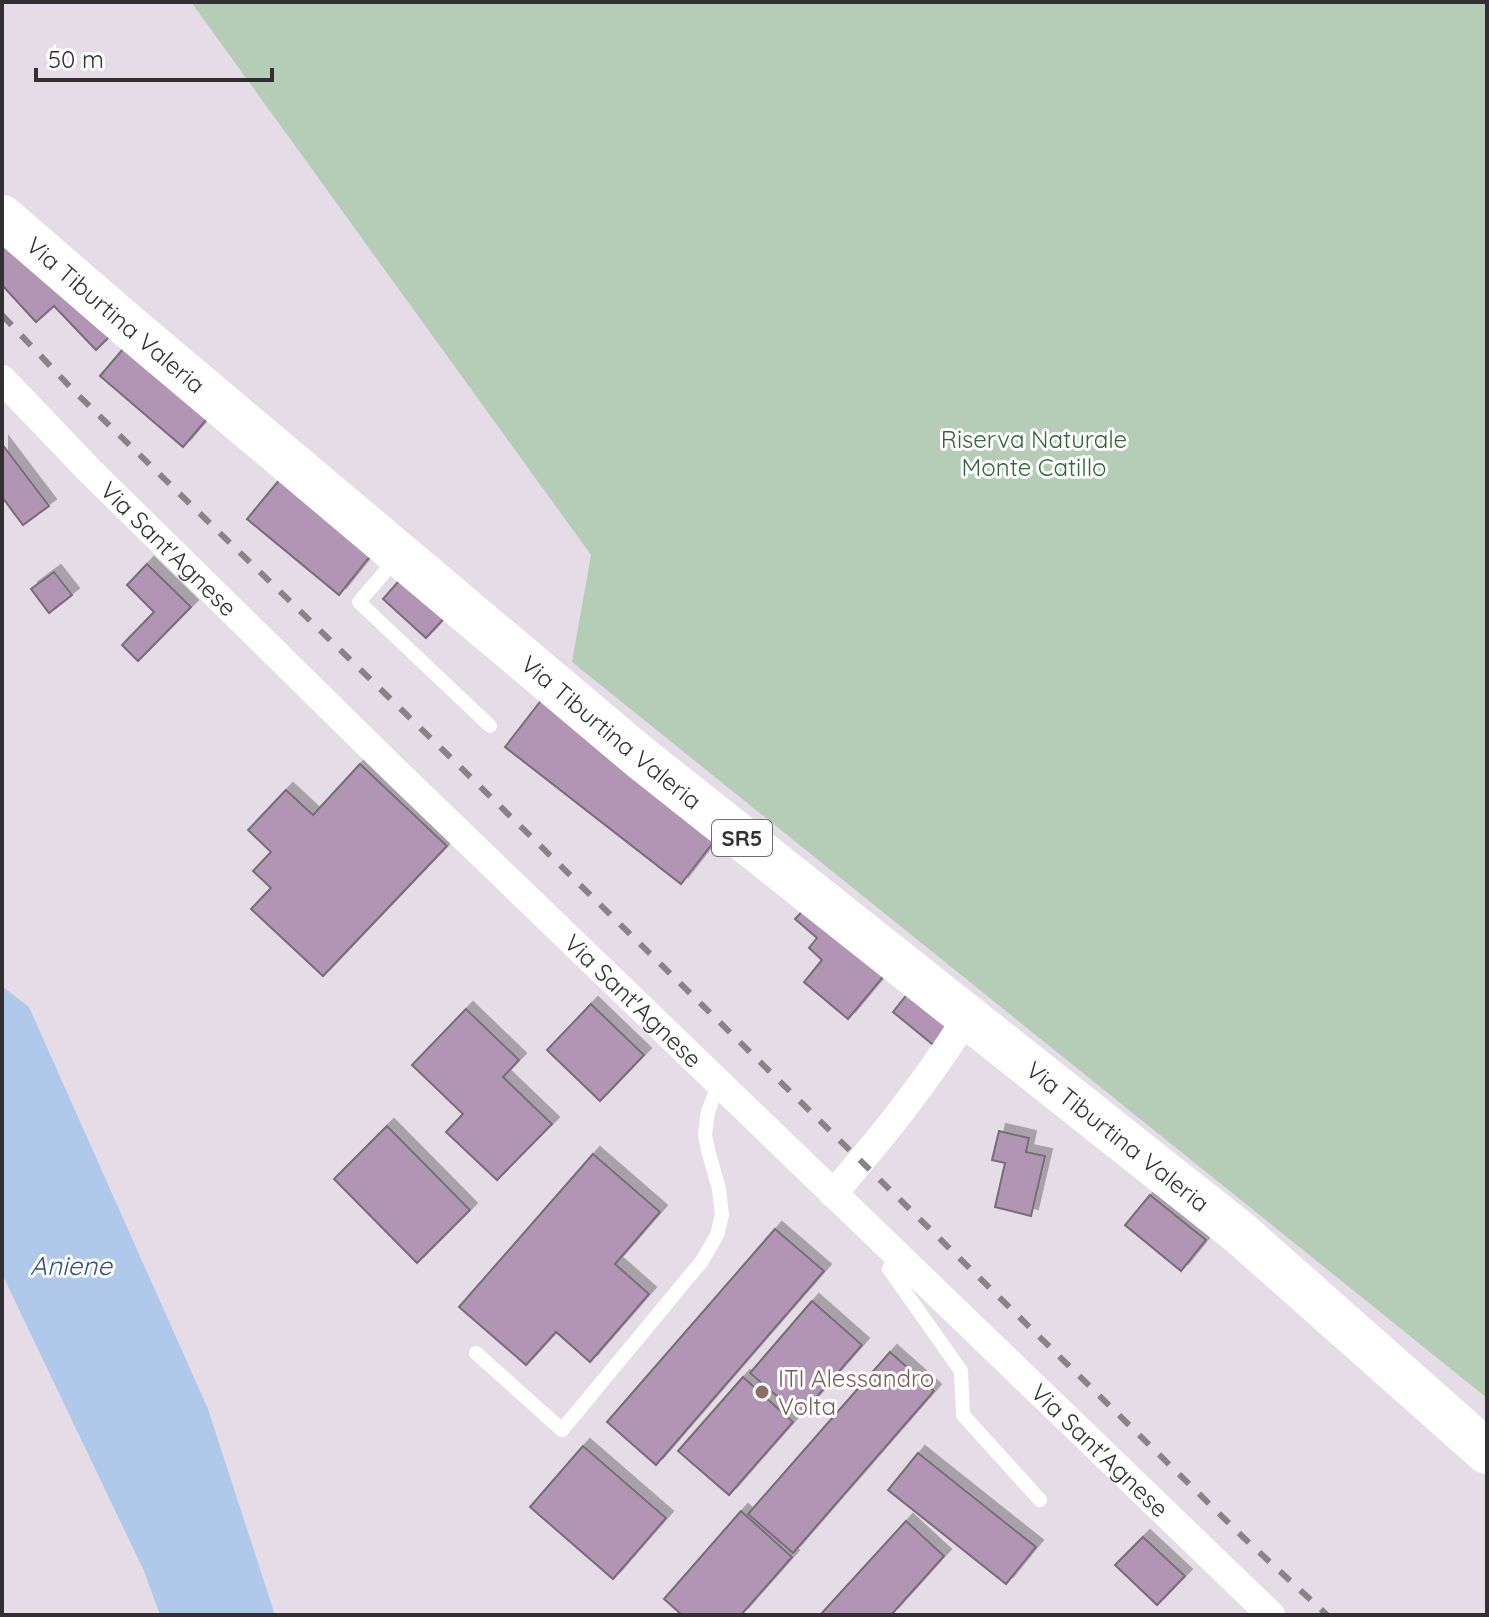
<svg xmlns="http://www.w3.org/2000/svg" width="1489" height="1617" viewBox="0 0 1489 1617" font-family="Quicksand,sans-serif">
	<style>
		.green { fill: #b5cdb7 }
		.water { fill: #b0c9eb }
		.building { fill: #b295b5; stroke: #766d76; stroke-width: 2; filter: url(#shadow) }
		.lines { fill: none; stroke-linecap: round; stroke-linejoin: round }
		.service { stroke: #fff; stroke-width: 14 }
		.minor { stroke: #fff; stroke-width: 28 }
		.primary { stroke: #fff; stroke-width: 44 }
		.rail { stroke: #898289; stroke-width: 6; stroke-dasharray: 14 14; stroke-linecap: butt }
		.education-dot { fill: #8d6e63; stroke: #fff; stroke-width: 3 }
		.labels { text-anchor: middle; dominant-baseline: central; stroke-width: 6; stroke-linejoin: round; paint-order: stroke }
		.shield { fill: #fff; stroke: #706d70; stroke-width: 2 }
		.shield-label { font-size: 22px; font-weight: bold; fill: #332f33 }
		.street-label { font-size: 24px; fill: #332f33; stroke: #fff }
		.park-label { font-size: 24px; fill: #34643a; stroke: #fff }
		.education-label { font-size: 24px; fill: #785e54; stroke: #fff; text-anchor: start }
		.water-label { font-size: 26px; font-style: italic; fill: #315380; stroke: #fff }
	</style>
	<defs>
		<filter id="shadow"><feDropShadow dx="7" dy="-7" stdDeviation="0" flood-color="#0004"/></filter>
	</defs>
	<rect width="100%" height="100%" fill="#e6dce7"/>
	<polygon class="green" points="191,2 1487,2 1487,1398 572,662 591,555"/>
	<polygon class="water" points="2,986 29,1007 208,1409 275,1615 160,1615 144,1571 2,1274"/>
	<g class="building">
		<polygon points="2,235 114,332 96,350 54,306 36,322 2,285"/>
		<polygon points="129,342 212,413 183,447 100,376"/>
		<polygon points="2,444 49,506 23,525 2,497"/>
		<polygon points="285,473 376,549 339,595 247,519"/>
		<polygon points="147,564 191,607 138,661 122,645 154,612 127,585"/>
		<polygon points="54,572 72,595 49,613 31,589"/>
		<polygon points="405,574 448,614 426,638 383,599"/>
		<polygon points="543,698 719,835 681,884 505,747"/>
		<polygon points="360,764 447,846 323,976 251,909 271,888 253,871 271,852 248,830 286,790 313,815"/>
		<polygon points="808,905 888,971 848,1019 804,982 822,960 809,948 817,938 795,919"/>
		<polygon points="912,988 956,1024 937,1048 893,1012"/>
		<polygon points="591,1004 644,1055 600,1101 547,1050"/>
		<polygon points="466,1009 519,1060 503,1077 552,1124 497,1180 446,1132 463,1114 412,1065"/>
		<polygon points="387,1126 470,1210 417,1263 334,1179"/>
		<polygon points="999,1131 1029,1138 1026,1152 1045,1156 1031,1216 995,1207 1005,1163 992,1160"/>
		<polygon points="593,1154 660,1212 615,1264 649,1294 590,1362 556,1332 526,1365 459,1307"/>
		<polygon points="1150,1195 1206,1240 1181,1271 1125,1225"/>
		<polygon points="775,1229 824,1271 656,1465 607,1422"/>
		<polygon points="812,1301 862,1345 800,1416 750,1373"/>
		<polygon points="890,1352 934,1391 793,1553 748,1514"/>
		<polygon points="743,1377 793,1422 729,1495 678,1451"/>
		<polygon points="583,1446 666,1518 613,1579 530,1507"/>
		<polygon points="918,1453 1036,1547 1006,1584 888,1490"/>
		<polygon points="741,1511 792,1557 741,1615 682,1615 664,1599"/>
		<polygon points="906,1521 944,1556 891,1615 820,1615"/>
		<polygon points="1143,1537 1185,1576 1157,1605 1115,1565"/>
	</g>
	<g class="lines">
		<g class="service">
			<polyline points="396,559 359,602 490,726"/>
			<polyline points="897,1255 889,1269 961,1371 963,1415 1040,1500"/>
			<polyline points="476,1353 562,1430 702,1261 717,1235 722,1215 719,1189 708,1150 705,1135 708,1112 719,1083"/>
		</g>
		<g class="minor">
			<path id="s1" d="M2,379L89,470L390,766L1271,1615"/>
			<path d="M833,1194C882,1137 928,1080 967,1017"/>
		</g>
		<path class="primary" id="s2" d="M2,217L134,331L641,758L1240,1233L1487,1452"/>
		<polyline class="rail" points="2,315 74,391 444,751 1244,1538 1327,1615"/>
	</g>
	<circle class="education-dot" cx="762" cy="1392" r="8"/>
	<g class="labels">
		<rect class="shield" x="712" y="820" width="60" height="36" rx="6"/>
		<g class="shield-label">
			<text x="742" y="838">SR5</text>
		</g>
		<g class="street-label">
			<text stroke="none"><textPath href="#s2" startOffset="150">Via Tiburtina Valeria</textPath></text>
			<text stroke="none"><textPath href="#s1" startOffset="238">Via Sant'Agnese</textPath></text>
			<text stroke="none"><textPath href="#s2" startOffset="798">Via Tiburtina Valeria</textPath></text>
			<text stroke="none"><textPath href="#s1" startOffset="886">Via Sant'Agnese</textPath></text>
			<text stroke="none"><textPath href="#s2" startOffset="1446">Via Tiburtina Valeria</textPath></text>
			<text stroke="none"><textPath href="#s1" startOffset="1534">Via Sant'Agnese</textPath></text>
		</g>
		<g class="park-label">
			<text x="1034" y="439">Riserva Naturale<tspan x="1034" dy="28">Monte Catillo</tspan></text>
		</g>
		<g class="education-label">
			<text x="778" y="1378">ITI Alessandro<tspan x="778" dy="28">Volta</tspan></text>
		</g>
		<g class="water-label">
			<text x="71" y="1265">Aniene</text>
		</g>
	</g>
	<rect width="1489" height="1617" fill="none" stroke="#332f33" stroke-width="8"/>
	<path d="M36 68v12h236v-12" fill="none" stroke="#332f33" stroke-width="4"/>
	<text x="48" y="68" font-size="24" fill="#332f33" stroke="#ffffff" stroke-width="6" paint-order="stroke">50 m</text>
</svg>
